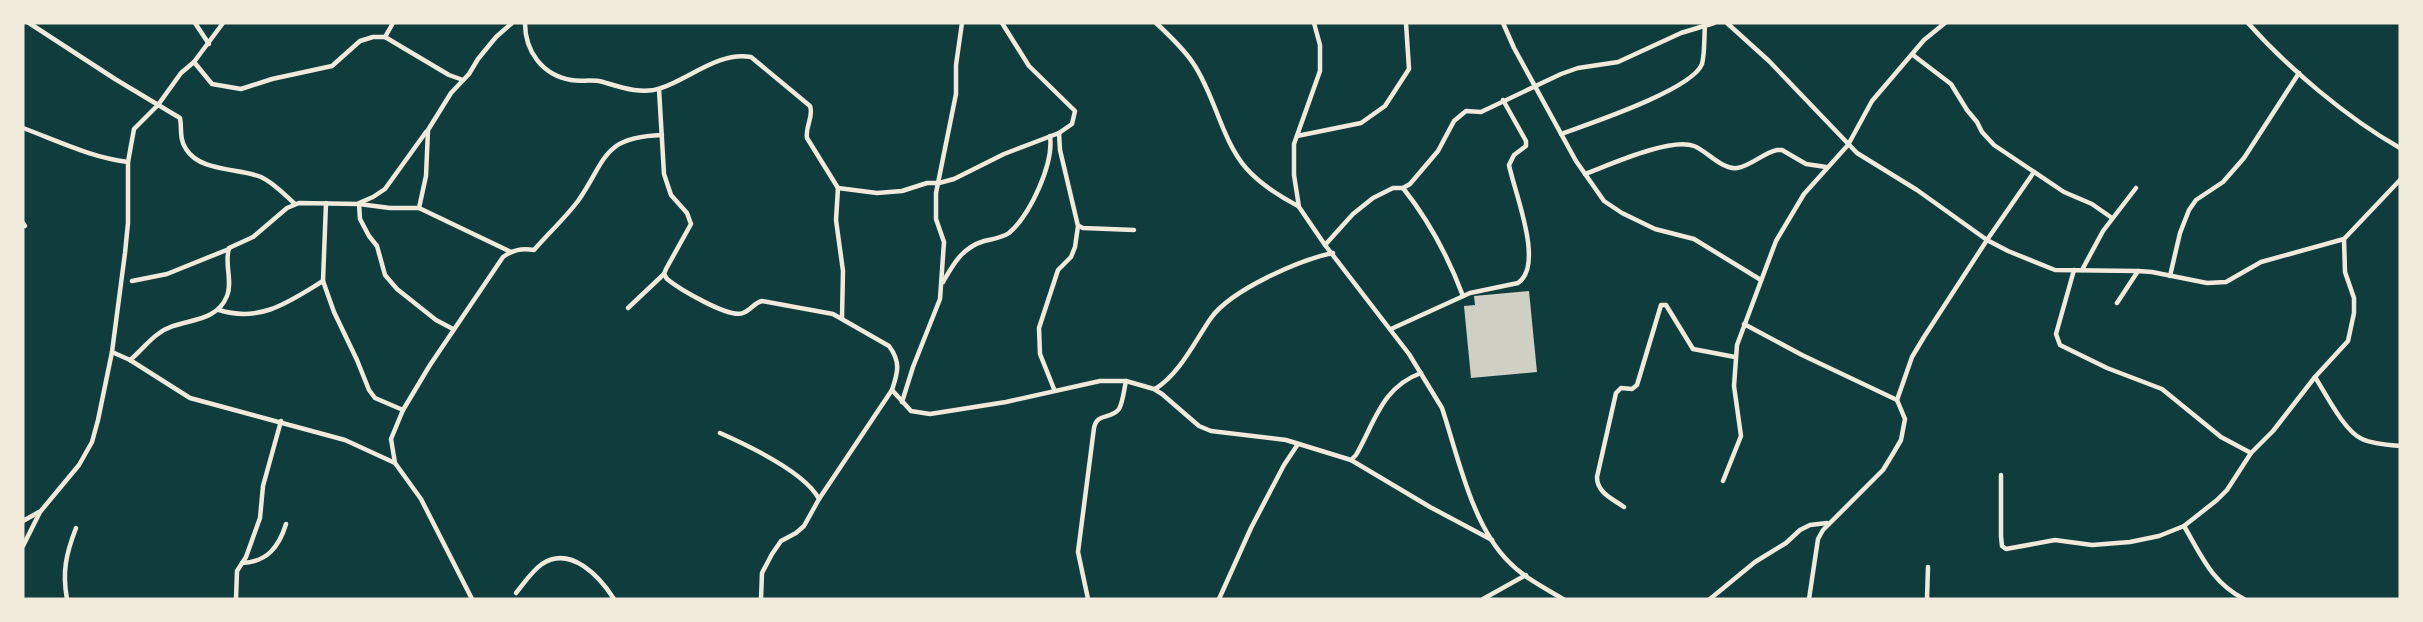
<svg xmlns="http://www.w3.org/2000/svg" width="2423" height="622" viewBox="0 0 2423 622" font-family="'Golos Text',sans-serif">
	<style>
		.building { fill: #cfcfc3 }
		.lines { fill: none; stroke-linecap: round; stroke-linejoin: round }
		.minor { stroke: #f1e9da; stroke-width: 4.5 }
	</style>
	<rect width="100%" height="100%" fill="#0f3d3e"/>
	<polygon class="building" points="1529,291 1537,372 1471,378 1464,306 1475,305 1474,296"/>
	<g class="lines">
		<g class="minor">
			<path d="M29,23L115,79L180,118C182,128 179,139 186,149C200,172 239,168 261,177C274,183 285,195 295,204"/>
			<polyline points="195,23 209,44"/>
			<path d="M525,23C525,51 542,75 571,80C581,82 592,79 603,82C620,87 642,95 661,88C689,79 719,51 751,57L810,106C814,117 805,126 807,138L838,188L877,193L902,191L927,183H939L954,179L1004,154L1059,133L1072,124L1075,111L1029,66L1002,23"/>
			<path d="M1156,23C1169,35 1183,48 1193,63C1215,95 1221,139 1246,168C1261,185 1279,196 1298,206"/>
			<path d="M1314,23L1320,45V71L1294,144V175L1299,207L1325,245L1409,354L1442,408C1458,456 1472,526 1509,562C1523,577 1545,588 1563,599"/>
			<polyline points="1503,23 1514,48 1576,161 1604,201 1622,213 1655,229 1694,239 1761,280"/>
			<polyline points="1727,23 1769,61 1857,153 1917,190 1987,240 2008,251 2055,270 2138,271"/>
			<path d="M2248,23C2288,68 2347,118 2400,148"/>
			<polyline points="385,37 393,23"/>
			<polyline points="1913,55 1951,84 1967,110 1977,122 1982,132 1994,145 2064,192 2092,204 2112,218"/>
			<polyline points="194,62 212,84 241,89 272,79 332,66 360,41 373,37 385,37 449,75 463,80"/>
			<path d="M659,89L664,174L671,195L687,213L691,224L666,269L664,274L667,279C678,288 729,319 743,313C751,310 754,303 762,301L833,314L889,346C901,362 898,372 892,390L911,411L930,414L1006,402L1100,381H1126L1154,389L1162,394L1199,426L1211,431L1286,440L1351,460L1356,455C1375,422 1382,387 1421,373"/>
			<path d="M23,128C58,141 90,157 128,162"/>
			<path d="M1561,134C1588,124 1692,90 1702,64C1705,52 1704,37 1705,25"/>
			<polyline points="1297,136 1361,123 1385,106 1409,69 1406,23"/>
			<path d="M1585,174C1609,165 1671,137 1694,146C1707,151 1722,170 1737,168C1751,166 1763,153 1777,150H1782L1806,164L1826,167"/>
			<polyline points="838,188 836,220 843,271 842,318"/>
			<path d="M1403,188C1430,222 1448,256 1463,296"/>
			<polyline points="326,203 323,281 334,312 357,360 369,390 375,398 403,410"/>
			<polyline points="359,203 373,197 385,189 426,132"/>
			<polyline points="359,204 360,219 369,236 377,246 385,275 397,289 436,320 453,329"/>
			<polyline points="419,208 511,252"/>
			<polyline points="23,223 25,226"/>
			<polyline points="1079,226 1083,228 1134,230"/>
			<polyline points="1325,245 1353,214 1373,198 1393,188 1403,188 1410,184 1438,151 1454,121 1466,111 1481,112 1561,74 1578,68 1618,62 1681,33 1714,23"/>
			<polyline points="2074,270 2056,334 2060,345 2107,368 2162,389 2221,437 2251,453"/>
			<polyline points="2082,270 2103,231 2136,188"/>
			<polyline points="2170,276 2180,233 2189,210 2196,200 2223,182 2244,158 2299,73"/>
			<polyline points="132,281 167,274 229,249"/>
			<path d="M943,282C954,263 962,248 984,241C992,239 1002,238 1009,233C1030,215 1054,164 1050,136"/>
			<polyline points="2117,303 2138,271 2152,272 2207,283 2226,282 2261,262 2344,239"/>
			<polyline points="628,308 664,274"/>
			<path d="M219,310C260,323 289,302 323,281"/>
			<polyline points="1744,324 1802,355 1897,400"/>
			<path d="M1391,329L1470,293L1518,283C1545,265 1514,191 1509,165L1514,155L1526,146V141L1503,100"/>
			<polyline points="112,352 130,360 190,398 345,440 395,463"/>
			<path d="M130,360C140,352 148,341 158,334C179,317 215,326 227,296C233,281 224,264 229,248L253,237L287,208L299,203L359,204L390,208H419L426,176L428,130L451,93L469,74L478,59L496,37L512,23"/>
			<path d="M2315,377C2326,394 2344,431 2362,439C2373,444 2388,445 2400,446"/>
			<polyline points="1054,389 1040,354 1039,328 1058,270 1071,257 1075,247 1078,226 1060,150 1059,133"/>
			<path d="M1155,389C1179,375 1195,341 1211,318C1231,290 1299,260 1333,253"/>
			<polyline points="902,402 913,367 940,299 944,242 936,219 936,193 956,94 956,65 962,23"/>
			<path d="M720,433C747,445 805,472 819,499"/>
			<polyline points="1351,460 1430,507 1492,540"/>
			<polyline points="2001,475 2001,536 2002,546 2006,549 2055,540 2092,545 2130,542 2159,536 2184,526 2217,500 2227,490 2251,453 2273,431 2315,377 2348,341 2354,313 2354,298 2345,272 2344,239 2400,180"/>
			<polyline points="1723,481 1741,436 1734,386 1737,345 1776,241 1804,194 1848,145 1872,101 1924,40 1945,23"/>
			<path d="M1624,507C1613,499 1597,493 1597,477L1616,393L1621,388L1632,389L1637,385L1661,305H1666L1693,349L1735,357"/>
			<polyline points="23,521 39,512"/>
			<path d="M2184,526C2201,555 2212,583 2244,599"/>
			<polyline points="23,546 40,512 79,465 92,442 98,420 112,352 125,253 128,223 128,162 134,129 158,105 181,73 194,62 223,23"/>
			<path d="M242,563C267,562 279,547 286,524"/>
			<path d="M516,593C524,583 532,571 542,564C571,545 600,577 614,599"/>
			<path d="M67,599C62,572 66,554 76,528"/>
			<polyline points="236,599 237,571 246,557 260,518 263,486 281,421"/>
			<path d="M472,599L421,499L395,463L391,439L403,410L430,365L503,257C513,250 521,248 534,250C548,234 565,218 578,201C607,159 602,137 662,135"/>
			<polyline points="761,599 762,573 772,554 781,541 796,533 804,526 819,499 892,390"/>
			<path d="M1088,599L1078,552L1094,428C1097,412 1111,420 1119,409C1123,402 1124,390 1126,381"/>
			<polyline points="1219,599 1251,528 1284,465 1298,444"/>
			<polyline points="1483,599 1526,575"/>
			<polyline points="1710,599 1755,562 1786,543 1800,530 1810,525 1827,523"/>
			<polyline points="1809,599 1818,539 1823,530 1883,470 1894,452 1901,440 1905,419 1897,400 1912,357 1924,337 1987,240 2034,172"/>
			<polyline points="1927,599 1928,567"/>
		</g>
	</g>
	<rect width="2423" height="622" fill="none" stroke="#f1e9da" stroke-width="49"/>
</svg>
